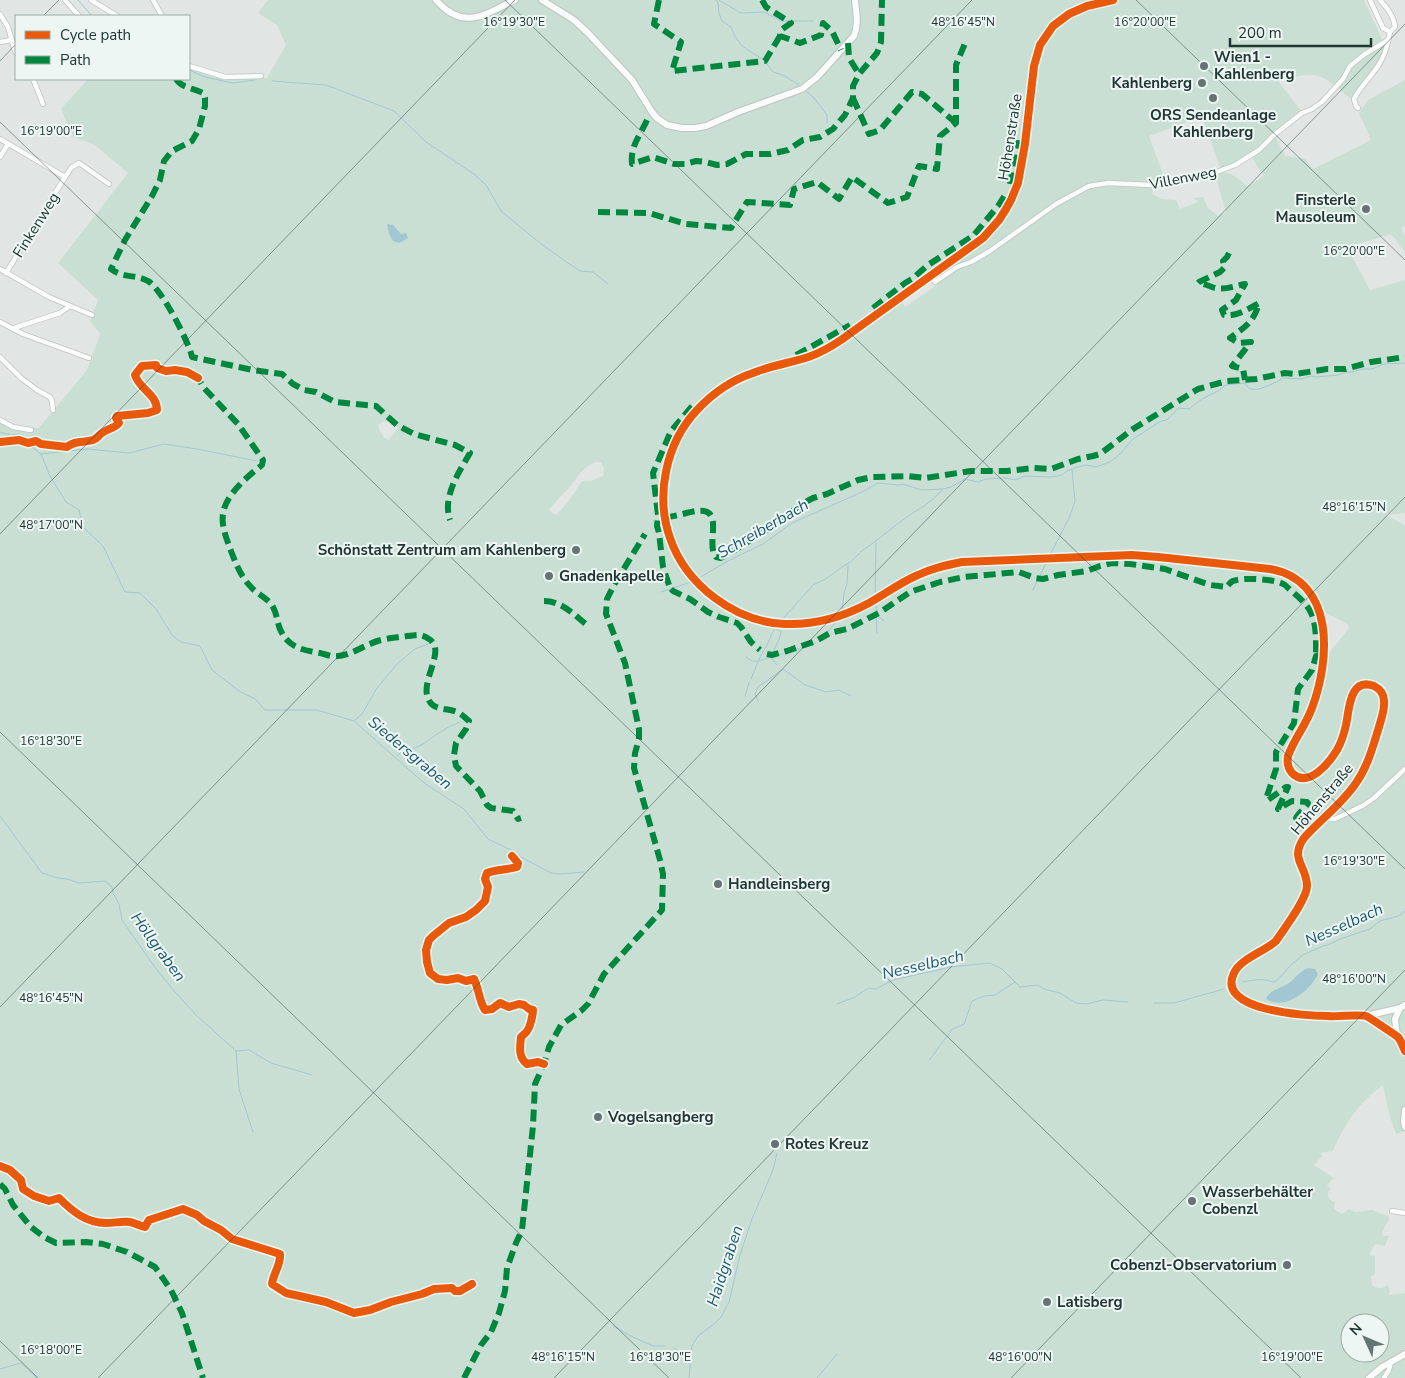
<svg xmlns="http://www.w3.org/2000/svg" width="1405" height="1378" viewBox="0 0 1405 1378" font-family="'Nunito Sans',sans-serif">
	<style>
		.green { fill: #cadfd3; fill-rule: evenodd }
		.water { fill: #a3c6d3 }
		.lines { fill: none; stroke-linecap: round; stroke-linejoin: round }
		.stream { stroke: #a3c6d3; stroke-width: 1 }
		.street-casing { stroke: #bec3c1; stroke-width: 6 }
		.secondary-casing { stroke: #bdc4c2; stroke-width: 8 }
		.street { stroke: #fafbfb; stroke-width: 4.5 }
		.secondary { stroke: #fafbfb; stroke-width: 6 }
		.quiet { stroke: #00873e; stroke-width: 6; stroke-dasharray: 12 6; stroke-linecap: butt }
		.cycleway-casing { stroke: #eef6f3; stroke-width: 11 }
		.cycleway { stroke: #e8590c; stroke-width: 8 }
		.ticks { fill: none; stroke: #203734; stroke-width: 1; stroke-opacity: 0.45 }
		.poi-dot { fill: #647472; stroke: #eef6f3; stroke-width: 2 }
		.labels { text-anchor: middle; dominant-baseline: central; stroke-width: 4; stroke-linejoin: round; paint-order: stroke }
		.poi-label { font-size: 15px; font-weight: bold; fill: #203734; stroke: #eef6f3; text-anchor: start }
		.street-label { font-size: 15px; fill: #203734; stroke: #eef6f3 }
		.water-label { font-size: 16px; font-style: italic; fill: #1e586f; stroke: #eef6f3 }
		.ticks-label { font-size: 12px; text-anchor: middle; fill: #203734; stroke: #eef6f3; stroke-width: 4; stroke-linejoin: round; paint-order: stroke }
	</style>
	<rect width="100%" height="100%" fill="#e1e6e4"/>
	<path class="green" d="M268,0H1364L1383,41V54L1351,99C1343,92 1327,78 1318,76C1308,73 1288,78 1278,81L1302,112L1254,153L1221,169L1202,117L1149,136L1166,182L1153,184L1152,194L1162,199L1176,200L1180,209L1198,202L1193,198L1203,197L1208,208L1218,216L1226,212L1215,175C1228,168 1238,178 1247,186L1264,176L1252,158L1270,143L1275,136L1285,156L1305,159L1313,169L1371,140L1359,113L1368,100L1405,80V226L1401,228L1405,236V252L1391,234L1347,247L1370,290L1405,280V513L1386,515L1405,525V1131L1396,1134L1389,1114L1383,1085C1357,1105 1347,1120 1333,1151L1321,1153L1322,1156L1314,1165L1334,1178L1327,1185L1331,1189C1326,1192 1328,1195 1330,1200L1335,1202L1334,1209L1342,1214L1349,1209L1355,1212L1372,1210L1390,1217L1382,1232L1383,1236H1389L1385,1246L1375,1244L1369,1255L1375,1256V1274L1371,1277L1372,1285C1377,1289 1385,1289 1388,1284L1390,1293L1389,1295L1405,1293V1345L1404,1348H1405V1378H0V420L13,425L39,428L87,370L100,334L90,321L98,300L58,263L128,173L93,144L73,137L61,109L88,79H189V68L207,74L231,80L238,78H267L286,45L277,25L258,13ZM935,276L938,282L937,285L905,307L901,301ZM384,421L395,424L398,428L389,440C382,438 380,431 378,425ZM596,462H601L604,468L603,476L590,481H582L568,502L556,515L551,512L549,510C555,502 561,496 568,489C577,479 582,466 596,462ZM1326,613L1348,624L1349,628L1329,653ZM1350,1323H1380V1353H1350Z"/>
	<g class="water">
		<polygon points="387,224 393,225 401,234 406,233 408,238 399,243 393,241 389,234"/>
		<path d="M1308,968L1315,969L1318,974C1310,991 1285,1011 1266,999C1270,989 1281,989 1289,983C1296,978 1300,971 1308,968Z"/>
	</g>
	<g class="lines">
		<g class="stream">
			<polyline points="78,0 92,16"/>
			<polyline points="716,0 718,3 719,13 722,21 731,27 735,36 742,46 765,61 773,72 783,75 799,85"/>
			<polyline points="719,0 741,13 764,12 781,21 813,21"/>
			<polyline points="189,70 205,77 233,83 255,80"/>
			<polyline points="272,81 326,85 394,111 426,142 474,174 486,185 501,211 540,243 568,263 580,271 593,272 608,284"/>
			<polyline points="806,91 814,98 827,115 827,123"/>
			<polyline points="0,432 11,435 19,434 25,438 33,448 41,454 50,476 66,502 79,510 83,527 103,546 125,592 140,593 156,609 172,635 181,642 200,646 212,670 239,691 255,699 265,710 317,710 354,721 424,783 464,809 488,839 511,850"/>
			<polyline points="41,454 88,449 129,453 164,444 197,449 257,461"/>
			<polyline points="1050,555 1070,516 1075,501 1072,470"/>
			<path d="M697,579L726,562L763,544L792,523L862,492L878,483L899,485L902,484L922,490L943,489L951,487L965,479L978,482L986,479L1005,478L1016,480L1024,476L1051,477L1062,475L1067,471L1078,467L1086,465L1096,467L1110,462L1120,454L1133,439L1161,421L1167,420L1178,408L1189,409L1202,399L1220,390L1225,385L1245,383C1247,386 1248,388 1251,389C1258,392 1277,382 1283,378L1302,379L1311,376L1316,377L1338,375L1347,372H1353L1362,369H1372L1384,364L1405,363"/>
			<polyline points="1033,590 1047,561"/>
			<polyline points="661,592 694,581"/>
			<polyline points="875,596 876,543"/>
			<polyline points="876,603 877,633"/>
			<polyline points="842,611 844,593 847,584 848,565"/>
			<polyline points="877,616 884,621"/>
			<path d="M781,621L813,585L824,580L845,565C853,562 858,553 866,548C878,540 888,531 900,522C914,511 931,504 943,489"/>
			<polyline points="820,636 827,632 838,620"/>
			<path d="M774,651C776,644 781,638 781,631L776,629"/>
			<polyline points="789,652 815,643"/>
			<path d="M746,657C755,665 761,660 770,657C774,655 779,655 783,654"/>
			<polyline points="770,657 777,665"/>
			<polyline points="751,679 760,657 767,645 772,633 777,626"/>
			<polyline points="745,696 749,683"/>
			<polyline points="758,701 755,694 758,687 783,669 805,685 826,692 839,690 851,696"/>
			<polyline points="355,720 362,714 377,688 397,664 415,649 430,643"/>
			<path d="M397,756L404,749C421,750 428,739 442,731C447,727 454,725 460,722"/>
			<polyline points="0,816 42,873 58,878 67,879 79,883 105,881 112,887 113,893 119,904 122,920 154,966 175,992 196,1015 236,1051 239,1089 253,1132"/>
			<polyline points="519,856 551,873 560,874 584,872"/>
			<path d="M1243,982C1253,980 1263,978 1273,982L1276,981L1292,964L1303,955L1323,946L1328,945L1340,939L1370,929L1380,921L1398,916L1405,911"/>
			<polyline points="860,993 869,988 876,989 893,980 951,967 990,963 1002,969 1020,987 1038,985 1044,989 1060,993 1076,1003 1086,1004 1103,1000 1128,1002"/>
			<polyline points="1154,1003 1174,1003 1224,989"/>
			<polyline points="837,1004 855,997 861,993"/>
			<polyline points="236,1051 249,1050 271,1063 312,1075"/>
			<path d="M929,1060C935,1054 939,1046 944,1040C947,1036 949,1035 951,1030L964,1024L972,1001L984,996L995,995L1015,982"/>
			<polyline points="613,1326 631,1336 653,1346 665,1346"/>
			<polyline points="674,1348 683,1354 690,1363"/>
			<polyline points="0,1369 21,1363 37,1378"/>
			<polyline points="689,1378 692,1346 698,1336 714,1324 721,1317 729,1302 740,1255 752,1219 773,1170 777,1153"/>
			<polyline points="817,1378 837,1354"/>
		</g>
		<defs>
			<g id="street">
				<polyline points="65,0 79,16"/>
				<polyline points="91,0 117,16"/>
				<polyline points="153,0 162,16"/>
				<polyline points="1370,0 1383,28 1390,32"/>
				<path d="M1380,0C1387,8 1394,16 1395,27L1390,32"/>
				<polyline points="0,14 8,27 14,48 16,53"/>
				<polyline points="0,42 11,40"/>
				<polyline points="189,66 225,77 261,76"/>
				<polyline points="33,79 43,104"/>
				<path d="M1358,108L1356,106L1354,99C1360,87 1370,78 1378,66C1385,56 1388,44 1390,32"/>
				<polyline points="0,139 65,177 72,167 79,163 109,184"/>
				<polyline points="0,157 8,144"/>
				<polyline points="0,269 49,297 92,315"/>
				<polyline points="6,273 65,177"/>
				<polyline points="931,276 935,282 957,267 971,262 990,251 1056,204 1089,186 1108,183 1151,185 1214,173 1235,165 1259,150 1274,135 1302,113 1312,109 1322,102 1343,79 1350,66 1365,54 1388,40"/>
				<polyline points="0,322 23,334 89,358"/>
				<polyline points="14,328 60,313 70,306"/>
				<polyline points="0,357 21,378 37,390 50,397 52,401 53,410"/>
				<polyline points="0,420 13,427 31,430"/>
				<polyline points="1323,819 1335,819 1364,805 1374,798 1405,769"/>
				<polyline points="1392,1211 1405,1213"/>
				<polyline points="1384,1378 1389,1370 1391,1362"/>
			</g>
			<g id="secondary">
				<path d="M436,0C464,32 485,14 515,0"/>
				<path d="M542,0L574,20L588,33L632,80L652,112L657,118L667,125L682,128H695L706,126L738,112L802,89L817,77L854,36C859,24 856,12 855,0"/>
				<path d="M1113,0L1087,6L1069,14L1053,26L1040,45L1034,66L1025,144L1018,183L1011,200L1006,209L999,220L983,238L841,340C832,346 822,352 811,356C792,363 772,365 753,373C732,380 712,394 697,410C666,443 655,495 670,538C686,585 735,622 785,624C814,625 843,617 869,603C885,594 901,582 918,575C932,568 947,565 962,562L1132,555L1158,557L1270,569C1336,581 1330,660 1312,708C1306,725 1294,739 1288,756C1287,762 1288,769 1293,774C1309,788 1329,763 1337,750C1341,743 1344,734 1346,725C1349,712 1349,676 1374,686C1380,689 1384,694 1384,701C1385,710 1381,719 1379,727C1373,746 1368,766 1356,783C1342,804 1321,819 1304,838C1289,859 1307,866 1307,886C1307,899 1284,929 1276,941C1265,951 1240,959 1234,973C1215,1011 1307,1016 1328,1016C1336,1017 1360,1014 1366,1016C1369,1017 1395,1035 1398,1037C1401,1041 1403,1046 1405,1051"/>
				<polyline points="1366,1016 1400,1008 1405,1005"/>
				<polyline points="1397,1036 1395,1019 1400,1008"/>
				<polyline points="1405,1110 1404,1121 1405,1127"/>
				<polyline points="1369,1378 1382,1367 1405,1354"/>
			</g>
		</defs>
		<use href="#street" class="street-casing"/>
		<use href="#secondary" class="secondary-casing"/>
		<use href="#street" class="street"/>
		<use href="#secondary" class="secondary"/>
		<g class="quiet">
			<polyline points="659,0 654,24 681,42 672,71 765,61 780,36"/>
			<polyline points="762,0 766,7 791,23 781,30 780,36 800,43 821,35 823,23 832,31 841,50"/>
			<polyline points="848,43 849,58 859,74"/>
			<path d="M176,79C182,88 193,88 203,93L205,98V106L199,129L192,141L172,151L164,161L160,180L152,196L125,240L111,269C125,279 136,274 148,281C161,288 189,342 192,357L253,370L282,374L293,384L304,390L316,392L335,402L376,406L397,425L414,434L455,445L470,453C459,472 442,497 450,520"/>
			<polyline points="853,98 869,134 880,130 912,92 922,94 956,123"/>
			<path d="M647,120C640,136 630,146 632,164L653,157L674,164H685L696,161L706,162L717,165L727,164L746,154H770L788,150L803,140L820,137L833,129L845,115L853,98V86L859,74L877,53L881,42L882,0"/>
			<polyline points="1010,184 1018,140"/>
			<polyline points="598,212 649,213 686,224 731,228 747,202 790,205 794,189 817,182 839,199 852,177 888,203 907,197 919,166 937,169 940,136 956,123 956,65 966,41"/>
			<path d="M1229,253L1227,257L1223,261L1225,267L1220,272L1199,282L1198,283C1205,284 1209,286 1215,288C1225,290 1235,286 1245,284L1236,300L1222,310L1224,315C1236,317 1248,309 1259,303C1254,322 1245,327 1230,338L1239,343L1251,342L1232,366L1243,369L1245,380"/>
			<polyline points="873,308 905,283 912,279 928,265 973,236 998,206 1007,192"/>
			<polyline points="796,355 850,325"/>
			<path d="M193,376L198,378L204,388L238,424L263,460L262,465C248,476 225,495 223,514C221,526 227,540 231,551C236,564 241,577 251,587C258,595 268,598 273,607C277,614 277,622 280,629C288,648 303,650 320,653C324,654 327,655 331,656C345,658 358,649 370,644C382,638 395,638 407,636C411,636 415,635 419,635C422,635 426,637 429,639C446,649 423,677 427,695C431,712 445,707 457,712C462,714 465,718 469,721L466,729L456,743L454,755L456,766L480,791L487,805L491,808L513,811L518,819L521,818"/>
			<path d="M665,517C677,517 695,509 704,511C722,514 706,546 716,557L721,558L730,553L770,528L802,504L813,498L827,494L858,480L872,477L908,476L925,478L971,471H1007L1034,468L1051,469L1078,459L1093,456L1100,454L1133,429L1198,389L1227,381L1256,379L1285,373L1295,374L1327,369H1345L1371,362L1405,357"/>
			<polyline points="669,585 663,567 659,533 657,526 658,515 653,473 671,431 694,404"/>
			<polyline points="671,589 673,591 690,599 708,612 719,617 737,623 741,627 751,642 760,650"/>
			<path d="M544,601C562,601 574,615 587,625"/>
			<path d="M767,654L772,655L787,651L816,641L830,633L847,629L879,613L910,592L940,582L964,577L1019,572L1035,578L1043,579L1058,575L1087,571L1100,566L1112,563L1130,564L1165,569L1210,585L1227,587C1227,586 1232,581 1233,581C1242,577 1278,579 1285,585C1293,593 1305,601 1310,611C1317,623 1316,642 1316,656"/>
			<path d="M1313,829L1307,824L1298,820L1296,818C1299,812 1305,809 1308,803L1307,802L1292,801L1278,809L1288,787H1286L1268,800L1266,799L1276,769V752L1294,723L1298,689L1312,670L1316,656L1321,655"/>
			<polyline points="0,1184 5,1189 13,1205 31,1227 44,1237 56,1243 86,1242 103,1244 127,1252 155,1267 171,1290 182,1313 203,1378"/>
			<polyline points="464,1378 481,1345 491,1332 499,1313 505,1291 507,1268 516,1243 522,1230 533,1126 535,1084 544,1064 549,1047 561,1025 582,1010 588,1004 604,974 662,910 663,874 660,860 634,768 635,753 639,739 639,729 625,663 606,614 607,599 614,585 645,534"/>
		</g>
		<defs>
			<g id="cycleway">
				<path d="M1113,0L1087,6L1069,14L1053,26L1040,45L1034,66L1025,144L1018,183L1011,200L1006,209L999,220L983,238L841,340C832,346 822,352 811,356C792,363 772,365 753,373C732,380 712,394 697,410C666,443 655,495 670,538C686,585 735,622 785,624C814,625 843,617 869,603C885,594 901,582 918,575C932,568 947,565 962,562L1132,555L1158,557L1270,569C1336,581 1330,660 1312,708C1306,725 1294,739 1288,756C1287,762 1288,769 1293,774C1309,788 1329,763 1337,750C1341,743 1344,734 1346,725C1349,712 1349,676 1374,686C1380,689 1384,694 1384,701C1385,710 1381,719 1379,727C1373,746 1368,766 1356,783C1342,804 1321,819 1304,838C1289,859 1307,866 1307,886C1307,899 1284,929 1276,941C1265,951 1240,959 1234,973C1215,1011 1307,1016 1328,1016C1336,1017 1360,1014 1366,1016C1369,1017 1395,1035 1398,1037C1401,1041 1403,1046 1405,1051"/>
				<path d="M0,442L19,440L28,443L36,441L41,444L67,447C75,440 84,443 93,440C97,439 99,435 102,433C108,428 114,429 119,423L116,418L117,416L148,413L157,410C157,394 139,389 135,375L142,366L156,365L157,368L166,371L175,370L187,372L198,378"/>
				<path d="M512,856L518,863L517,867C507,870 496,869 487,873L485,879L488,887L485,901L476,910L466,917L449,923L433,936L429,940L426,950L427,962L430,973L438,979L447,980L458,978L466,981L474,979C479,989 479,1001 485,1010L492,1009L500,1003L509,1007L519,1004L524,1005L529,1009L533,1010C533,1014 530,1028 527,1031C526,1033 523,1035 521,1037C520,1047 518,1057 527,1064L538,1062L544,1064"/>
				<path d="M0,1166L10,1170L21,1180L23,1189L34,1196L49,1201L59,1198C72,1211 86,1223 106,1223C114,1223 122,1221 130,1222C135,1223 140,1226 145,1227L149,1220L183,1209L197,1215L204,1221L221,1230L232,1239L280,1254C281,1265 273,1274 272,1284L286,1293L326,1302L354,1313L370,1310L391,1302L422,1294L434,1289L452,1288L455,1291H460L472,1284"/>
			</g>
		</defs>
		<use href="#cycleway" class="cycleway-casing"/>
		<use href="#cycleway" class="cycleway"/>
	</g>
	<path class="ticks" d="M505,0L1405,869M1136,0L1405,260M43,16L59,0M0,61L16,44M0,122L1301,1378M0,534L515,0M0,732L669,1378M0,1007L972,0M0,1341L38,1378M98,1378L1405,24M554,1378L1405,497M1011,1378L1405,970"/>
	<g class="poi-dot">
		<circle cx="1204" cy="66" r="5"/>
		<circle cx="1202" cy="83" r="5"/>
		<circle cx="1213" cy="98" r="5"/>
		<circle cx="1366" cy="209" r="5"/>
		<circle cx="576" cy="550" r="5"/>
		<circle cx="549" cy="576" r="5"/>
		<circle cx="718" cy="884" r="5"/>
		<circle cx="598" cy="1117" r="5"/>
		<circle cx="775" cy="1144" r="5"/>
		<circle cx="1192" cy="1201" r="5"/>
		<circle cx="1287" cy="1265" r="5"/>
		<circle cx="1047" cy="1302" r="5"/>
	</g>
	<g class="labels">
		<g class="poi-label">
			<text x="1214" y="57">Wien1 -<tspan x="1214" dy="17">Kahlenberg</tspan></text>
			<text x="1192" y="83" text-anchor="end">Kahlenberg</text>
			<text x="1213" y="115" text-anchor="middle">ORS Sendeanlage<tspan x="1213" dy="17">Kahlenberg</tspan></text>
			<text x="1356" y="200" text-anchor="end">Finsterle<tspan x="1356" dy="17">Mausoleum</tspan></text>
			<text x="566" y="550" text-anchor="end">Schönstatt Zentrum am Kahlenberg</text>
			<text x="559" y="576">Gnadenkapelle</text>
			<text x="728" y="884">Handleinsberg</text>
			<text x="608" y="1117">Vogelsangberg</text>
			<text x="785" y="1144">Rotes Kreuz</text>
			<text x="1202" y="1192">Wasserbehälter<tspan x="1202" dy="17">Cobenzl</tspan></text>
			<text x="1277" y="1265" text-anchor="end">Cobenzl-Observatorium</text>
			<text x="1057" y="1302">Latisberg</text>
		</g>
		<g class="street-label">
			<text transform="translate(1010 137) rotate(-81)">Höhenstraße</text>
			<text transform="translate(1183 178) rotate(-11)">Villenweg</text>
			<text transform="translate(36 225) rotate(-58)">Finkenweg</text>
			<text transform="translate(1322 799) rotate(-50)">Höhenstraße</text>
		</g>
		<g class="water-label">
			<text transform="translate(763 529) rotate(-30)">Schreiberbach</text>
			<text transform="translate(410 753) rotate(40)">Siedersgraben</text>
			<text transform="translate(1344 925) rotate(-24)">Nesselbach</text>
			<text transform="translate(158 947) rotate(54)">Höllgraben</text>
			<text transform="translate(923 965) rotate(-13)">Nesselbach</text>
			<text transform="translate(725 1266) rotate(-72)">Haidgraben</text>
		</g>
	</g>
	<g class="ticks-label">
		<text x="514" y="26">16°19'30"E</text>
		<text x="1145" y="26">16°20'00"E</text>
		<text x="963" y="26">48°16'45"N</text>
		<text x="51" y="135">16°19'00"E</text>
		<text x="1354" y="255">16°20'00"E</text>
		<text x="1354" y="511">48°16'15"N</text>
		<text x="51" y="529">48°17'00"N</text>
		<text x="51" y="745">16°18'30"E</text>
		<text x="1354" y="865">16°19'30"E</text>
		<text x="1354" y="983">48°16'00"N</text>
		<text x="51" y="1002">48°16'45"N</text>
		<text x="51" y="1354">16°18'00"E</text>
		<text x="563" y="1361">48°16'15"N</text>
		<text x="1020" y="1361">48°16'00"N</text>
		<text x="660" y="1361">16°18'30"E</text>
		<text x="1292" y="1361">16°19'00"E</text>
	</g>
	<rect x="15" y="15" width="175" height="65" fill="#eef6f3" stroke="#9caaa7"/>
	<rect x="25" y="31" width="25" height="8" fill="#e8590c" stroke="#9caaa7"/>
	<text x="60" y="40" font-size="15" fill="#203734">Cycle path</text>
	<rect x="25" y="56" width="25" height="8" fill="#00873e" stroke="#9caaa7"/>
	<text x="60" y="65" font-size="15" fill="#203734">Path</text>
	<g transform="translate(1365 1338) rotate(314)"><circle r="24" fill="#eef6f3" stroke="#9caaa7"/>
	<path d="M0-4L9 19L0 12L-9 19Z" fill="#647472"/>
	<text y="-8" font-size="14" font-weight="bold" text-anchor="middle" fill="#203734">N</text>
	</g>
	<path d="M1230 38v8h141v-8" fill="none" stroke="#203734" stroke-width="2.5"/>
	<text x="1238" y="38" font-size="15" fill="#203734" stroke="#eef6f3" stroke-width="4" paint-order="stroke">200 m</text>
</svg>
